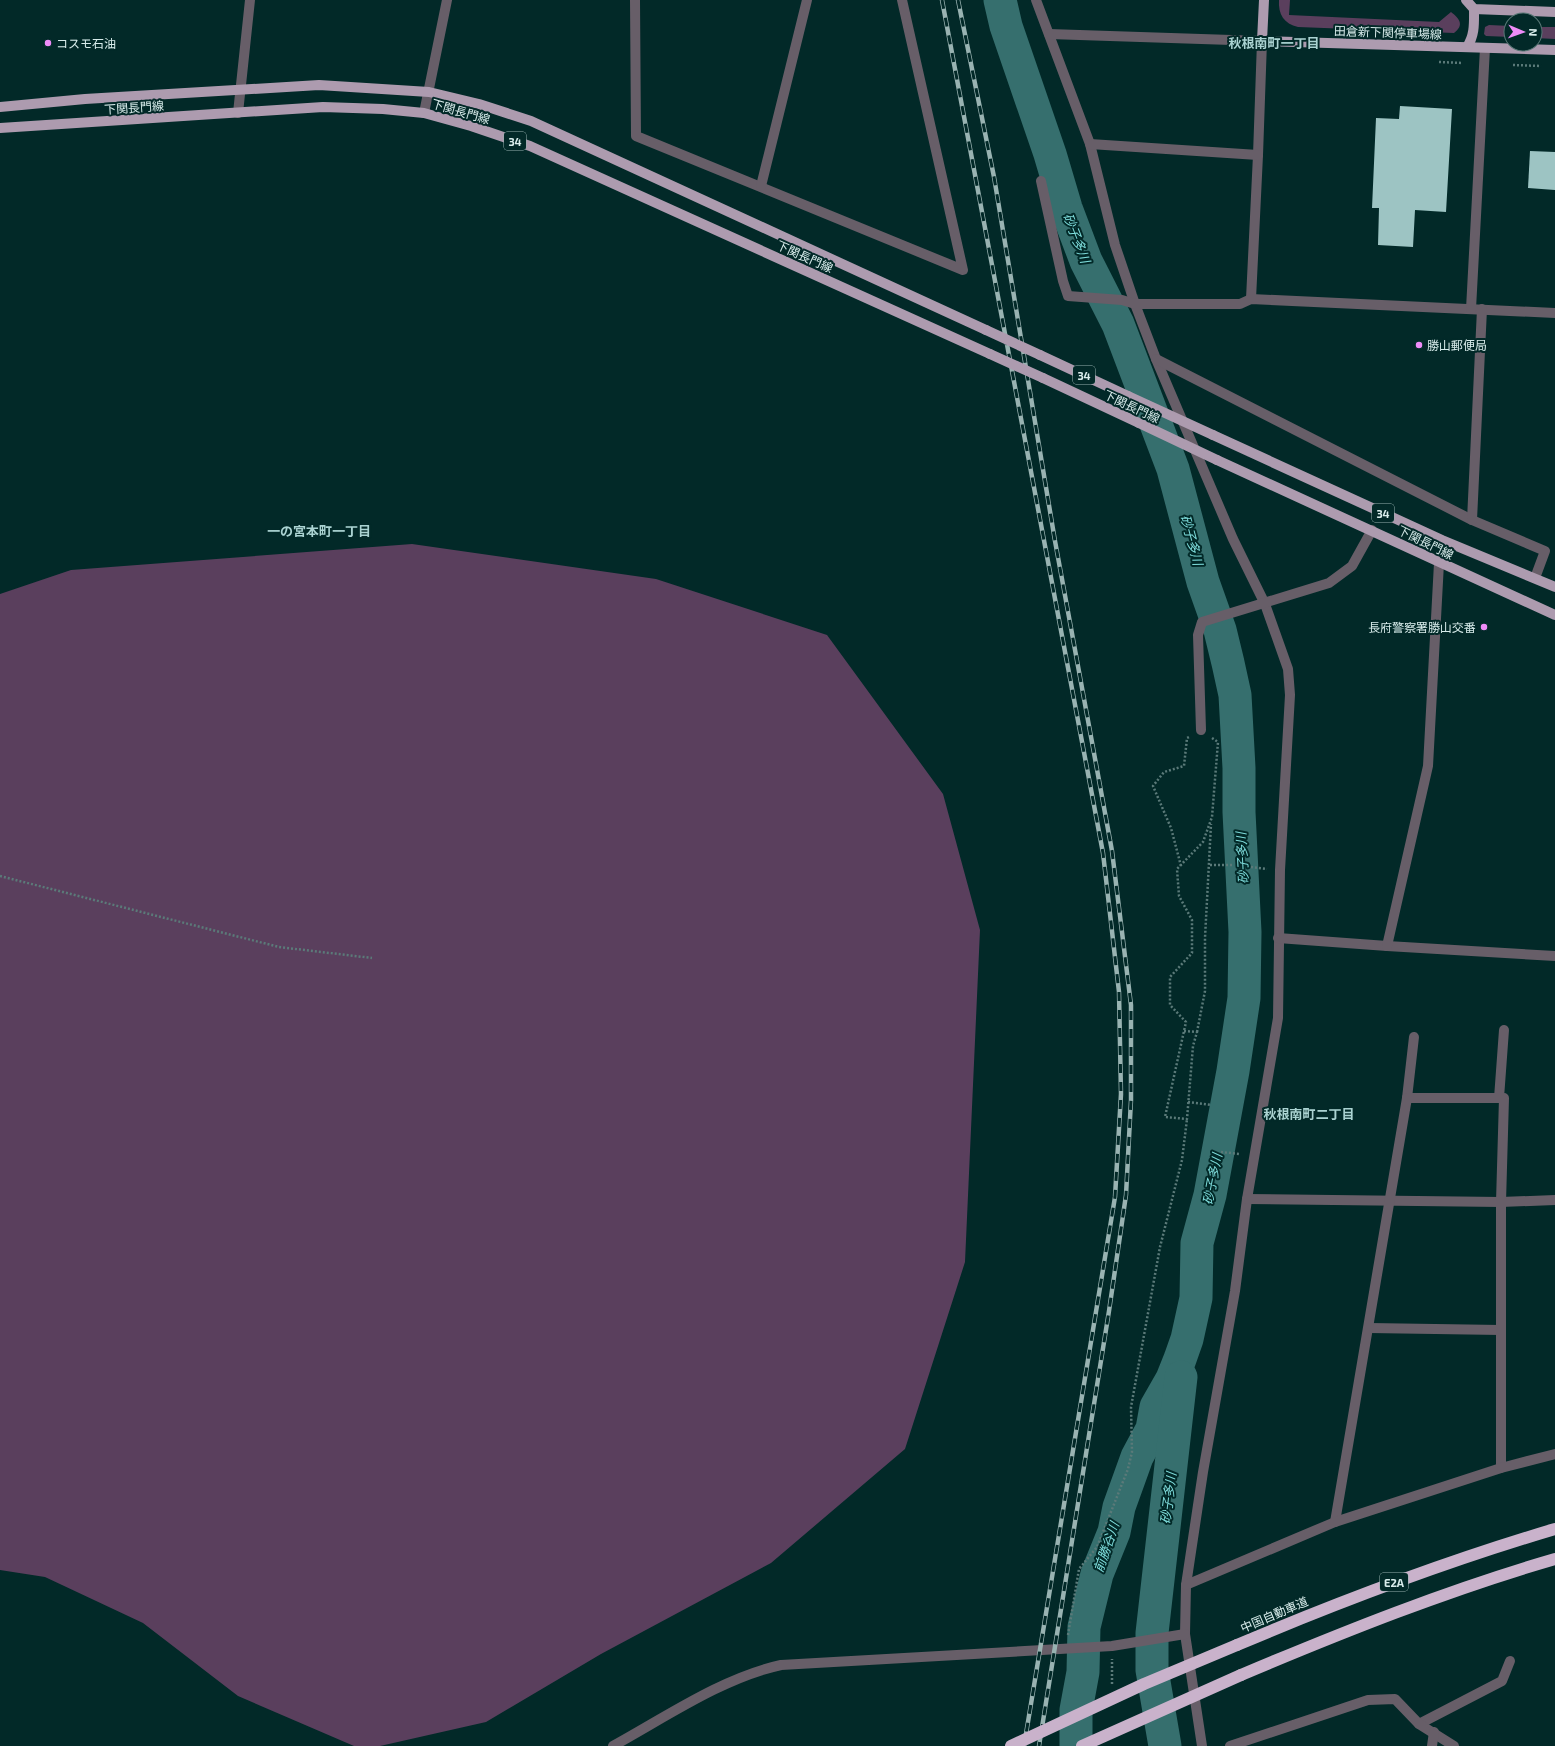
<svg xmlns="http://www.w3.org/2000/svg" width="1555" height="1746" viewBox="0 0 1555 1746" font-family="'Exo 2','Noto Sans JP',sans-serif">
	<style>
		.green { fill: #5a3f5d }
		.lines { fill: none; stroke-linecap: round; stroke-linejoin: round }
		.river { stroke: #366f6e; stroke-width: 33 }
		.building { fill: #9dc4c3 }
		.path { stroke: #5b7a79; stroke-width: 2.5; stroke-dasharray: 2 2; stroke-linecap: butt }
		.minor { stroke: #675e68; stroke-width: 10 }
		.major { stroke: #ad9baf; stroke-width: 10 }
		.highway { stroke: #c9b2cb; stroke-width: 12 }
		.rail-casing { stroke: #99b3b2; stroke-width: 4.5 }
		.rail { stroke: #022928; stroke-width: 3; stroke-dasharray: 9; stroke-linecap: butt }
		.major-bridge { stroke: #ad9baf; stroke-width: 10 }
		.highway-bridge { stroke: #c9b2cb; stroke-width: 12 }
		.poi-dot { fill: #ee8cf8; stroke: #022928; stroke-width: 1.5 }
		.labels { text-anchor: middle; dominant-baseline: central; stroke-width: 4; stroke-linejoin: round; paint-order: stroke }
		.shield { fill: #022928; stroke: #98b2b0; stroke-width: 1 }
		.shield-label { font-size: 11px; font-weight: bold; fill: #d8eceb }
		.street-label { font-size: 12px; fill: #d8eceb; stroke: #022928 }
		.poi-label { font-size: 12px; fill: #d8eceb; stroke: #022928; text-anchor: start }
		.neighbourhood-label { font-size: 13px; font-weight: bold; fill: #abd3d2; stroke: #022928 }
		.water-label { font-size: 13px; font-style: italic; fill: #7fdddc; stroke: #022928 }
	</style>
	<rect width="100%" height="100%" fill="#022928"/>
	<g class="green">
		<path d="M1279,0H1290L1289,15L1439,22L1451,12C1459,18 1465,25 1454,33L1298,27C1284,24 1278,14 1279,0Z"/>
		<polygon points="1489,25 1511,26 1511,37 1486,36 1484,34 1485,27"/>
		<polygon points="1535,27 1555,27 1555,39 1535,38"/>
		<polygon points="412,544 656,579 827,635 943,794 980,930 965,1262 905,1449 771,1563 601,1654 486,1722 380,1746 354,1746 238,1696 143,1623 45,1577 0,1570 0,594 71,570"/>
	</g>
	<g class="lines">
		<g class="river">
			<polyline points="1000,0 1006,26 1050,154 1066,208 1086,261 1118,324 1173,469 1203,582 1220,630 1228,663 1235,695 1239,768 1239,812 1245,932 1244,998 1233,1071 1210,1195 1197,1243 1196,1298 1187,1339 1180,1359 1172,1379 1156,1407 1152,1429 1137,1457 1119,1507 1114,1532 1097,1574 1084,1627 1083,1672 1076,1710 1076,1746"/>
			<polyline points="1165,1746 1152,1670 1152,1633 1181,1377"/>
		</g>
	</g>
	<g class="building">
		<polygon points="1400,106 1452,109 1446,212 1415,210 1413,247 1378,245 1379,208 1372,208 1376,118 1399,119"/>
		<polygon points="1530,151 1555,152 1555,190 1528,188"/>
	</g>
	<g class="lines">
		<g class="path">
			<polyline points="1439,62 1463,63"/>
			<polyline points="1513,65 1541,66"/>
			<polyline points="1210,865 1232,865"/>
			<polyline points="1181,866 1171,828 1153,786 1164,772 1184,766 1187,738 1189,737"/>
			<polyline points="1251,867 1267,869"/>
			<polyline points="0,876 279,947 372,958"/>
			<polyline points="1184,1031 1197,1032 1193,1046 1187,1119 1165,1117 1184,1031 1186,1022 1170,1005 1170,977 1192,953 1192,920 1179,896 1177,869 1203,842 1212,817 1218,742 1212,738"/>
			<polyline points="1197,1032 1205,991 1205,938 1211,824"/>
			<polyline points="1188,1102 1211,1105"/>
			<polyline points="1221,1152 1240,1154"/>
			<polyline points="1068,1635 1079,1569 1097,1547 1128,1469 1132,1452 1131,1407 1160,1247 1182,1160 1187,1119"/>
			<polyline points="1112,1684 1112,1659"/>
		</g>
		<g class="minor">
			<polyline points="635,0 636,136 963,270 902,0"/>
			<polyline points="1036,0 1090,144 1115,245 1135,304 1156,359 1233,539 1265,604 1288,669 1290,695 1280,870 1278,1018 1247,1199 1235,1291 1203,1472 1186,1585 1185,1634 1202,1746"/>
			<polyline points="1049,34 1262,41 1258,155 1251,299"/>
			<polyline points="238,113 250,0"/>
			<polyline points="424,113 447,0"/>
			<polyline points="1090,144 1258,155"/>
			<polyline points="1041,181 1063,281 1068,296 1122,300 1135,304 1240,304 1251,299 1555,313"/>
			<polyline points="761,186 807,0"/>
			<polyline points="1471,309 1485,48"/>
			<polyline points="1156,359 1472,520 1545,551 1535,578"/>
			<polyline points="1472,520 1482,309"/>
			<polyline points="1201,730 1198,635 1202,622 1329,583 1352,566 1372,530"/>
			<polyline points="1278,938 1387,946 1555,956"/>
			<polyline points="1387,946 1428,766 1439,563"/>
			<polyline points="1407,1098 1414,1037"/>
			<polyline points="1499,1098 1504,1030"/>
			<polyline points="1247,1199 1501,1202 1555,1200"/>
			<polyline points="1369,1328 1501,1330"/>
			<polyline points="1335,1522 1407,1098 1504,1098 1501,1202 1501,1468"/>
			<polyline points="1186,1585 1335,1522 1501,1468 1555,1454"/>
			<polyline points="1419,1724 1502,1681 1510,1661"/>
			<path d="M613,1746C666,1717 722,1678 781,1665L1112,1646L1185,1634"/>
			<polyline points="1230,1746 1368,1700 1395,1699 1419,1724 1454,1746"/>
			<polyline points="1432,1746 1434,1732"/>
		</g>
		<g class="major">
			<polyline points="1264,0 1262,41 1555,50"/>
			<polyline points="1466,0 1474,9 1555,12"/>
			<path d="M1467,47C1475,35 1474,23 1474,9"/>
			<polyline points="0,107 85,99 319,85 429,92 479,104 531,121 986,330"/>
			<polyline points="0,128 323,107 383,109 424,113 471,126 530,146 990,354"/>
			<polyline points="1040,355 1128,396"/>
			<polyline points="1043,378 1139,423"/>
			<polyline points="1213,435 1442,540 1555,587"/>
			<polyline points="1217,460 1555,615"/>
		</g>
		<g class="highway">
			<path d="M1237,1645C1341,1601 1447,1561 1555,1529"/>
			<path d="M1241,1675C1343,1632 1448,1590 1555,1559"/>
		</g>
		<defs>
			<g id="rail">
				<polyline points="942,0 1103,853 1119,992 1121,1094 1115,1197 1024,1746"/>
				<polyline points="958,0 994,177 1055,541 1112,851 1131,1005 1131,1100 1126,1195 1109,1311 1039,1746"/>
			</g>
		</defs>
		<use href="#rail" class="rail-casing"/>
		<use href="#rail" class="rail"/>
		<g class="major-bridge">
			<polyline points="986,330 1040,355"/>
			<polyline points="990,354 1043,378"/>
			<polyline points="1128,396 1213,435"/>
			<polyline points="1139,423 1217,460"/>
		</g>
		<g class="highway-bridge">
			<polyline points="1011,1746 1144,1684 1237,1645"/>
			<polyline points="1082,1746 1241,1675"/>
		</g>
	</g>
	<g class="poi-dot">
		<circle cx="48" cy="43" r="4"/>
		<circle cx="1419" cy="345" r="4"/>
		<circle cx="1484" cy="627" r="4"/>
	</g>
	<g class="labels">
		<g class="shield">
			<rect x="504" y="132" width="22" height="18" rx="3"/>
			<rect x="1073" y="366" width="22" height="18" rx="3"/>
			<rect x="1372" y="504" width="22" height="18" rx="3"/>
			<rect x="1380" y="1573" width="28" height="18" rx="3"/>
		</g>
		<g class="shield-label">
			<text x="515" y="141">34</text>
			<text x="1084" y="375">34</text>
			<text x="1383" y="513">34</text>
			<text x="1394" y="1582">E2A</text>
		</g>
		<g class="street-label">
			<text transform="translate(1388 32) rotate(2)">田倉新下関停車場線</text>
			<text transform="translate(134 107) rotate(-4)">下関長門線</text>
			<text transform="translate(461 111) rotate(16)">下関長門線</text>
			<text transform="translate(805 256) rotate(24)">下関長門線</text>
			<text transform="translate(1132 406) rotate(25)">下関長門線</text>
			<text transform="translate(1426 542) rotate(26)">下関長門線</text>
			<text transform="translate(1274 1614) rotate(-23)">中国自動車道</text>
		</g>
		<g class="poi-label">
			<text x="56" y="43">コスモ石油</text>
			<text x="1427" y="345">勝山郵便局</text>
			<text x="1476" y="627" text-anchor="end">長府警察署勝山交番</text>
		</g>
		<g class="neighbourhood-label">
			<text x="1274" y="43">秋根南町一丁目</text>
			<text x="319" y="531">一の宮本町一丁目</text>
			<text x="1309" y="1114">秋根南町二丁目</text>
		</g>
		<g class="water-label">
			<text transform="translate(1077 238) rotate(69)">砂子多川</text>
			<text transform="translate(1192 540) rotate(75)">砂子多川</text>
			<text transform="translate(1242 858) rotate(-93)">砂子多川</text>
			<text transform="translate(1212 1179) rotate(-79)">砂子多川</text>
			<text transform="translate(1168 1498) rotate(-83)">砂子多川</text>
			<text transform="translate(1106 1547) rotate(-71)">前勝谷川</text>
		</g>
	</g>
	<g transform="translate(1523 32) rotate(92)"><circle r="19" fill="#022928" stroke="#587776"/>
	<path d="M0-3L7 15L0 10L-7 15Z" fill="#ee8cf8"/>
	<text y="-6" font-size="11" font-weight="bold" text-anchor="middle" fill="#d8eceb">N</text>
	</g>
</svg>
